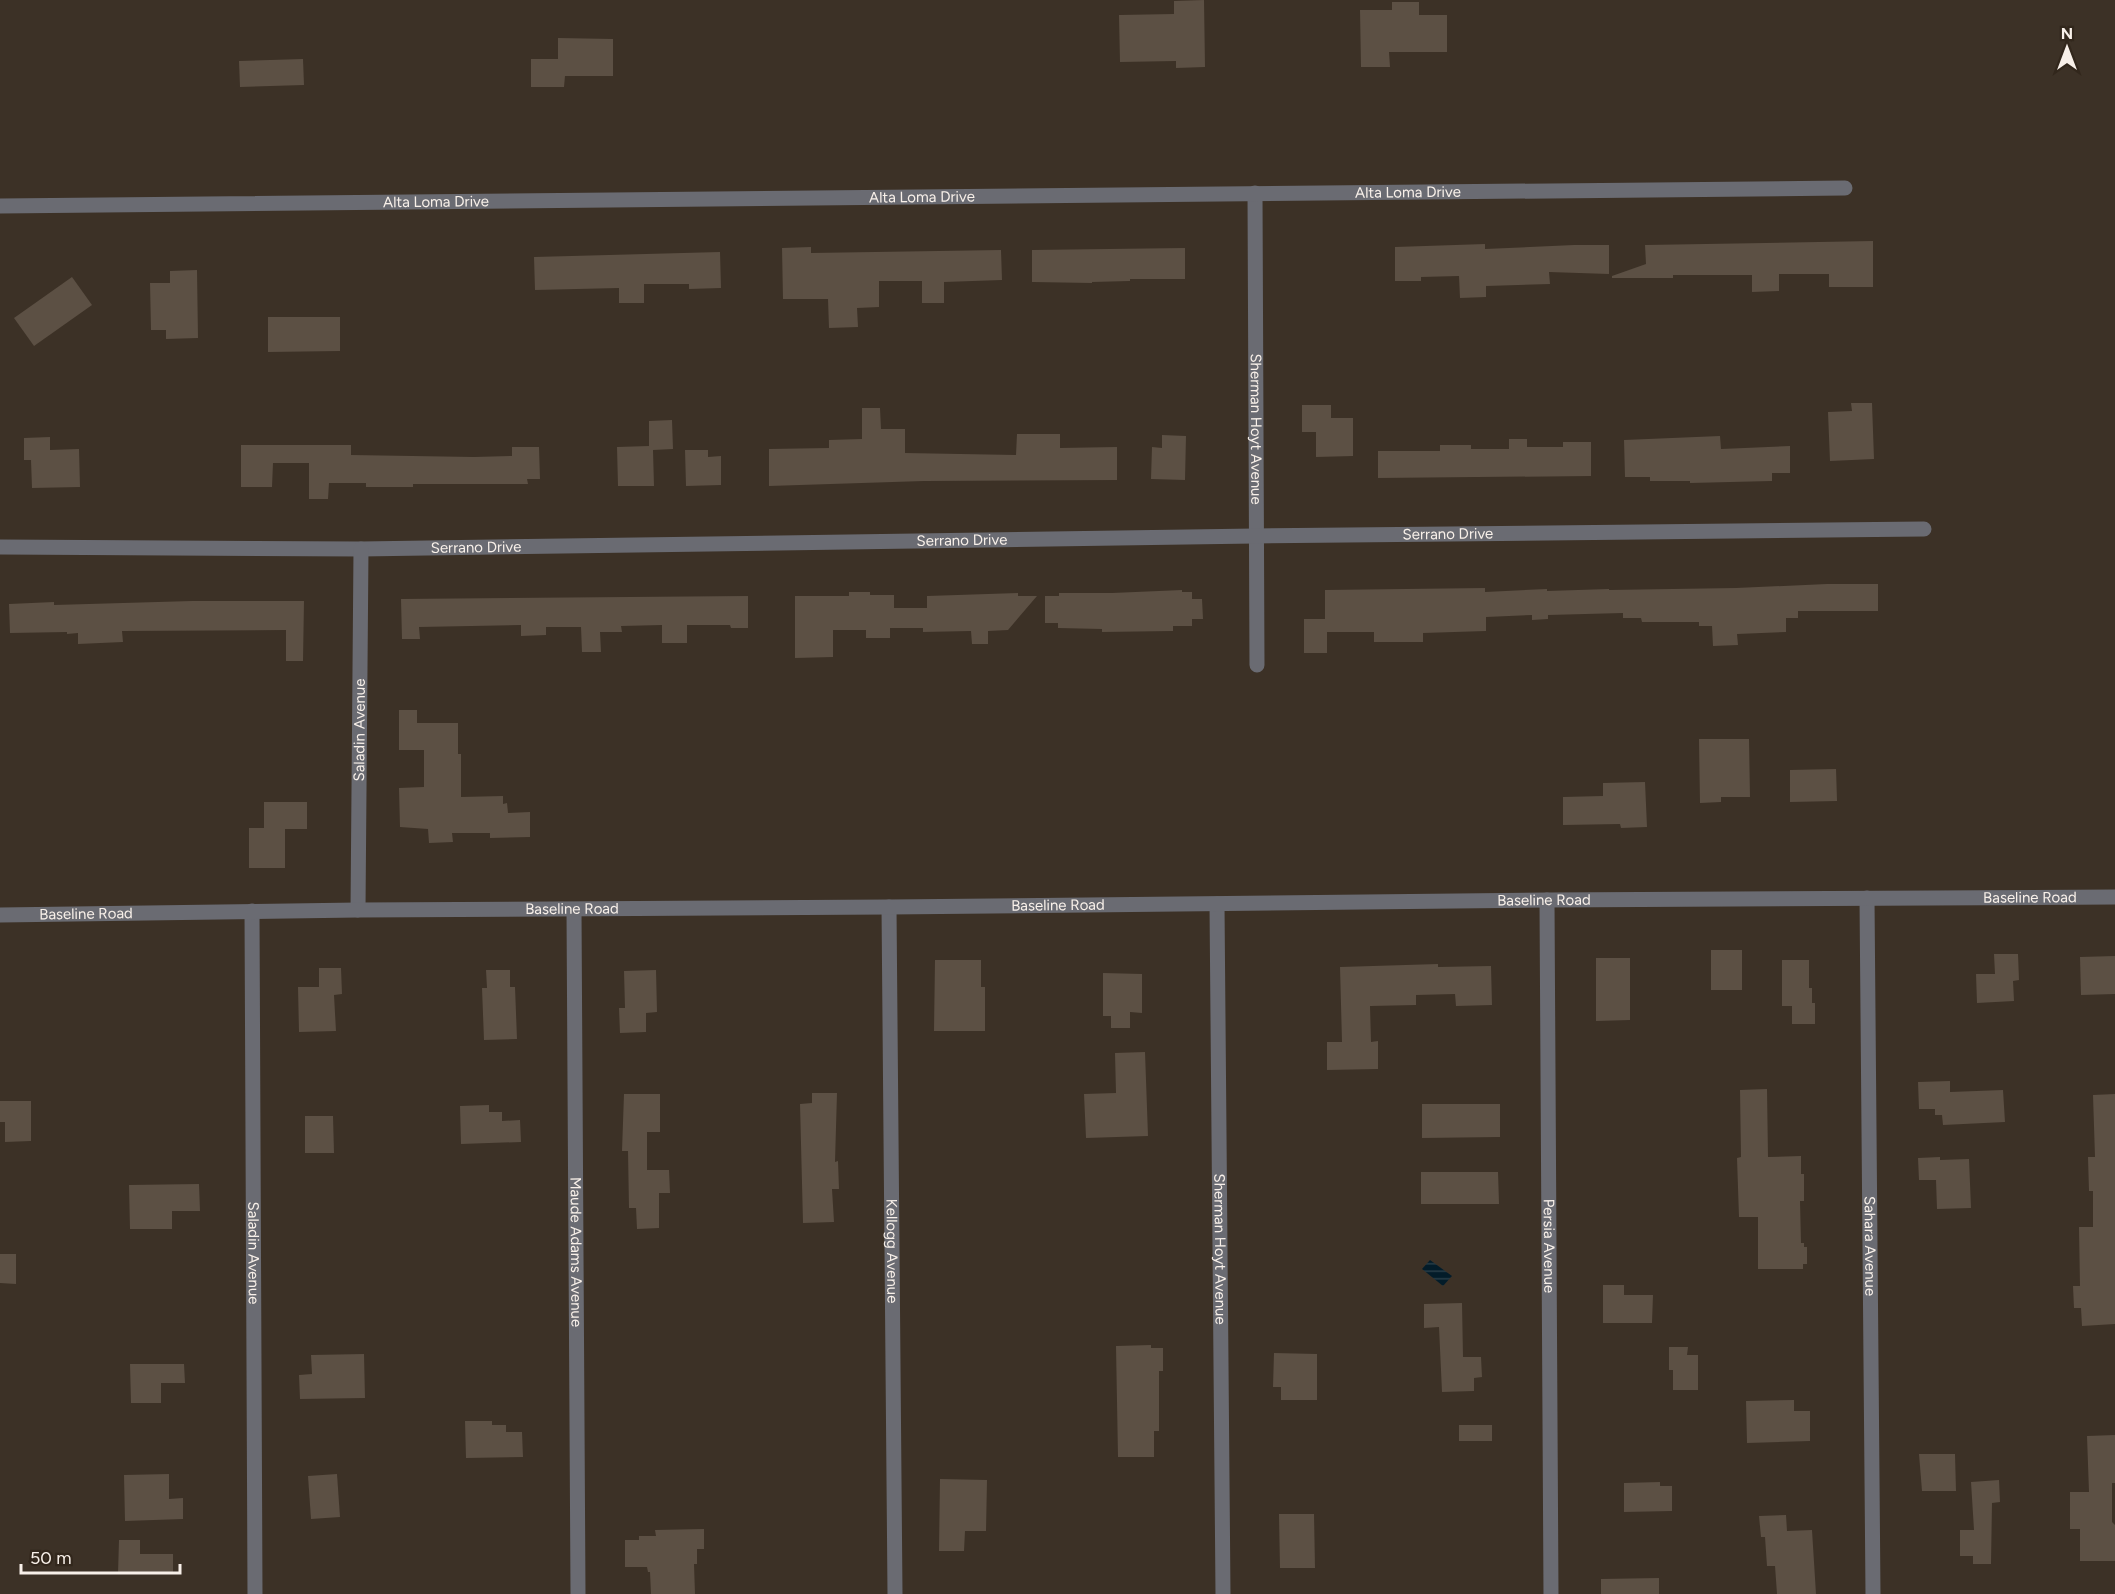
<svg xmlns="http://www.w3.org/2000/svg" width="2115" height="1594" viewBox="0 0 2115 1594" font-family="Figtree,sans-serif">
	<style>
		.water { fill: url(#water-rules) }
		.building { fill: #5c5044 }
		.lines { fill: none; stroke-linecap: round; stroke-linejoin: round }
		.minor { stroke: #6a6b72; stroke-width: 15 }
		.labels { text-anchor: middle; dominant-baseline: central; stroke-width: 4.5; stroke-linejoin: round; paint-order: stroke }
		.street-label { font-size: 15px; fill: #f8f0e9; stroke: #32271c }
	</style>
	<defs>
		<pattern id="water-rules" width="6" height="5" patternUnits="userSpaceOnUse" patternTransform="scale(1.5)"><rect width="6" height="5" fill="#031c29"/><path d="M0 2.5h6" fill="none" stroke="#283d48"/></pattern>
	</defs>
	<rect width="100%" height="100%" fill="#3c3126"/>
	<polygon class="water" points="1430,1260 1452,1276 1443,1286 1422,1269"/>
	<g class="building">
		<polygon points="1204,0 1205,67 1176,68 1176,61 1120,62 1119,15 1174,14 1174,1"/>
		<polygon points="1392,2 1419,2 1419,15 1447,15 1447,52 1389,52 1390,67 1361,67 1360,10 1392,10"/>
		<polygon points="558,38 613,39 613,76 565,76 564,87 531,87 531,59 558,59"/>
		<polygon points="303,59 304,85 240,87 239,61"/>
		<polygon points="1873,241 1873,287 1829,287 1829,274 1779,274 1779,291 1752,292 1752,275 1673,275 1673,278 1612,278 1612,276 1646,264 1645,245"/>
		<polygon points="1485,244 1485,249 1574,245 1609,245 1609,274 1549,272 1550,284 1486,286 1486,297 1460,298 1459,276 1421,277 1421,281 1395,281 1395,247"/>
		<polygon points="811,247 811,253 1001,250 1002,280 944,282 944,303 922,303 922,281 879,281 879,307 857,308 858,327 829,328 828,299 783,299 782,248"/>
		<polygon points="1185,248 1185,279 1130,279 1130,281 1092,282 1092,283 1032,282 1032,250"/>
		<polygon points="720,252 721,288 689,289 689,284 644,284 644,303 619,303 619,288 535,290 534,257"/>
		<polygon points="197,270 198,338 166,339 166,330 151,330 150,283 170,283 170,271"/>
		<polygon points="72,277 92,305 34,346 14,318"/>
		<polygon points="268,317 340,317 340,351 268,352"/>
		<polygon points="1851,403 1872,403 1874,459 1830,461 1828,412 1852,411"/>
		<polygon points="1302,405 1331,405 1331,418 1353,418 1353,456 1316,457 1316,432 1302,432"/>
		<polygon points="862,408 880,408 881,429 905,429 905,453 1016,455 1017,434 1060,434 1060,448 1117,447 1117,480 924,481 769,486 769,449 829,448 829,440 862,439"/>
		<polygon points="672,420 673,449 653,450 654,486 618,486 617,447 649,446 649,421"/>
		<polygon points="1162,435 1186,436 1185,480 1151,479 1152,447 1162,448"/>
		<polygon points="1720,436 1721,449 1790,446 1790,473 1772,473 1772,481 1690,483 1690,481 1650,481 1650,477 1625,477 1624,440"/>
		<polygon points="50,437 50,450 79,449 80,487 32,488 31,460 24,460 24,438"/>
		<polygon points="1509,439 1527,439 1527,447 1563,447 1563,442 1591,442 1591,476 1378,478 1378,451 1440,451 1440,445 1471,445 1471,449 1509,449"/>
		<polygon points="241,445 351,445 351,455 474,457 512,456 512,447 539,447 540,479 527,479 528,484 413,484 413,487 366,487 366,483 329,483 328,499 309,499 309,463 273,463 272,487 241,487"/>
		<polygon points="685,450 708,450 708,457 721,456 721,485 686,486"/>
		<polygon points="1827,584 1878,584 1878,611 1798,611 1798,618 1786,618 1786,632 1737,634 1738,645 1713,646 1712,626 1699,626 1699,622 1642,622 1641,618 1623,618 1623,613 1548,615 1548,619 1532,620 1532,615 1486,617 1486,631 1423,633 1423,642 1374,642 1374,632 1327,632 1327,653 1304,653 1304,619 1325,619 1325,590 1485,588 1485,592 1547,589 1547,591 1609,589 1609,590 1736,588"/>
		<polygon points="1182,590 1182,592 1192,592 1192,599 1202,599 1203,619 1192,619 1192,626 1173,626 1173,631 1102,632 1102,629 1058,628 1058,623 1045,623 1045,596 1059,596 1059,593 1112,593"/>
		<polygon points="849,592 870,592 870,595 894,595 894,608 927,608 927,596 1018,593 1018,596 1037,596 1008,630 988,631 988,644 972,644 971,631 923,632 923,628 890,628 890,638 866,638 866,630 833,630 833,657 795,658 795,596 849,596"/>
		<polygon points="748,596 748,628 731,628 730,625 687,625 687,643 662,643 662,625 621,626 622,632 600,632 601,652 582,652 581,627 546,627 546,635 521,636 521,625 419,627 420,639 402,639 401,599"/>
		<polygon points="192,601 304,601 303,661 286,661 286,630 122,631 123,642 78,644 78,633 67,634 67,632 10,633 9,604 54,602 54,605"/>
		<polygon points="399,710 417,710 417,723 458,723 458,754 461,754 461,797 503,796 503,804 507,803 508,813 530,812 530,837 490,838 490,833 452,833 453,842 429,843 428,829 400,827 399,788 424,787 424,750 399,750"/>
		<polygon points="1699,739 1749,739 1750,797 1721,797 1721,802 1700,803"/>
		<polygon points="1836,769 1837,801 1790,802 1790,770"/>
		<polygon points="1645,782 1647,827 1621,828 1620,824 1563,825 1563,797 1603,796 1603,783"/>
		<polygon points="264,802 307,802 307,829 285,829 285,868 249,868 249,828 264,828"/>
		<rect x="1711" y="950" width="31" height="40"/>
		<polygon points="1994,954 2018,954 2019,980 2013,981 2014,1001 1977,1003 1976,974 1995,974"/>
		<polygon points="2115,956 2115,994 2081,995 2080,957"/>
		<polygon points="1596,958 1630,958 1630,1020 1596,1021"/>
		<polygon points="935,960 981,960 981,987 985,987 985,1031 934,1031"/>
		<polygon points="1782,960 1809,960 1809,988 1812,988 1812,1003 1815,1003 1815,1024 1792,1024 1792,1006 1782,1006"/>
		<polygon points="1438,964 1438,967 1491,966 1492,1005 1456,1006 1455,994 1416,995 1416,1005 1370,1006 1371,1042 1378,1041 1378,1069 1327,1070 1327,1042 1342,1042 1340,967"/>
		<polygon points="319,968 341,968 342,994 334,995 336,1031 299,1032 298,987 319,987"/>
		<polygon points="486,970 510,970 510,987 515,987 517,1039 484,1040 482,988 487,988"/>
		<polygon points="656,970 657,1012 646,1013 646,1032 620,1033 619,1008 625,1008 624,971"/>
		<polygon points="1103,973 1142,974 1142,1013 1130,1012 1130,1028 1111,1028 1111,1016 1103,1016"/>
		<polygon points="1145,1052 1148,1136 1086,1138 1084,1094 1116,1093 1115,1053"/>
		<polygon points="1950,1081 1950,1092 2003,1090 2005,1122 1943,1125 1942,1115 1935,1115 1935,1109 1919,1109 1918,1082"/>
		<polygon points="1767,1089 1768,1157 1801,1156 1801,1174 1804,1174 1804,1201 1800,1201 1801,1243 1804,1243 1804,1247 1807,1247 1807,1264 1803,1264 1803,1269 1758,1269 1758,1217 1739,1217 1737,1158 1741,1157 1740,1090"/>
		<polygon points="812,1093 837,1093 835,1162 838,1161 839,1189 832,1189 834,1222 803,1223 800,1104 812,1103"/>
		<polygon points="624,1094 660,1094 660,1132 647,1132 647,1170 669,1170 670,1193 659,1193 659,1228 637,1229 636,1208 629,1208 628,1151 622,1151"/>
		<polygon points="2115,1094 2115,1324 2082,1326 2081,1308 2074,1308 2073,1286 2080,1286 2079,1227 2093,1227 2093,1191 2089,1191 2088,1157 2095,1157 2093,1095"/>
		<polygon points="0,1101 31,1101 31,1141 5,1142 5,1122 0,1122"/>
		<polygon points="1422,1104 1500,1104 1500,1137 1422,1138"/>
		<polygon points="489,1105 489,1112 502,1112 502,1121 520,1120 521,1142 461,1144 460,1106"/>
		<polygon points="305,1116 333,1116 334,1153 305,1153"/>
		<polygon points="1940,1157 1940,1160 1969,1159 1971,1208 1937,1209 1936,1180 1919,1180 1918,1158"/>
		<polygon points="1421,1172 1498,1172 1499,1204 1421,1204"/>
		<polygon points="199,1184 200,1211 172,1211 172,1229 130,1229 129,1185"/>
		<polygon points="0,1254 16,1254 16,1284 0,1283"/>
		<polygon points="1603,1285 1624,1285 1624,1295 1653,1295 1652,1323 1603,1323"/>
		<polygon points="1462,1303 1463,1357 1481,1357 1482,1377 1474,1378 1474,1391 1442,1392 1439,1327 1424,1328 1424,1304"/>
		<polygon points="1151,1345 1151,1348 1163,1348 1163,1371 1159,1371 1159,1431 1154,1431 1154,1457 1118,1457 1116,1346"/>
		<polygon points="1669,1347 1688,1347 1687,1355 1698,1355 1698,1390 1673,1390 1673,1370 1669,1370"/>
		<polygon points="1274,1353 1317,1354 1317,1400 1281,1400 1281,1387 1273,1387"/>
		<polygon points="364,1354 365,1398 300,1399 299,1375 312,1374 311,1355"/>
		<polygon points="130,1364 184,1364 185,1383 161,1383 161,1403 131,1403"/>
		<polygon points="1794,1400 1794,1411 1810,1411 1810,1441 1747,1443 1746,1401"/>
		<polygon points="465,1421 492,1421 492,1425 506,1425 506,1432 522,1432 523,1457 466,1458"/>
		<rect x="1459" y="1425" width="33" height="16"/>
		<polygon points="2115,1435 2115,1483 2112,1483 2112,1522 2115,1525 2115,1561 2080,1561 2080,1529 2070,1529 2070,1492 2089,1492 2087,1436"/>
		<polygon points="1919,1454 1955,1454 1956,1491 1922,1491"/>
		<polygon points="169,1474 169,1499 183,1498 183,1519 125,1521 124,1475"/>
		<polygon points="337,1474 340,1517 311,1519 308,1476"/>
		<polygon points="940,1479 987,1480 986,1531 965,1531 964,1551 939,1551"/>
		<polygon points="1999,1480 2000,1502 1992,1503 1991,1564 1973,1564 1973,1556 1960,1556 1960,1530 1974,1530 1971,1482"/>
		<polygon points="1660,1482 1660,1486 1672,1486 1672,1511 1624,1512 1624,1483"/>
		<polygon points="1279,1514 1314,1514 1315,1568 1280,1568"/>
		<polygon points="1786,1515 1787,1531 1812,1530 1816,1594 1777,1594 1775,1566 1767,1566 1765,1537 1761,1537 1759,1516"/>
		<polygon points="704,1529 704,1549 697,1549 697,1564 694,1564 695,1594 651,1594 650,1572 648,1572 647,1567 625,1567 625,1540 639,1540 639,1536 656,1536 655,1530"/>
		<polygon points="119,1540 140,1540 140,1554 173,1554 173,1574 118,1574"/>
		<polygon points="1659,1578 1659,1594 1601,1594 1601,1579"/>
	</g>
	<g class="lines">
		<g class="minor">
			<path id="s1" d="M1255,193L1257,665"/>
			<path id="s2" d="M0,206L1845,188"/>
			<path id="s3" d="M0,547L361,549L1255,536L1924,529"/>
			<path id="s4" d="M1867,898L1873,1594"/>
			<path id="s5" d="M1547,900L1551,1594"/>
			<path id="s6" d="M1217,904L1223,1594"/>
			<path id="s7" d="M889,907L895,1594"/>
			<path id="s8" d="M358,910L361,549"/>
			<path id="s9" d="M574,910L578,1594"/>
			<path id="s10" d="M252,911L255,1594"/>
			<path id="s11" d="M0,915L358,910L889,907L1547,900L2115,897"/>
		</g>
	</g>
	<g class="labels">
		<g class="street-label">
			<text stroke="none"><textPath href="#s2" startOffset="1408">Alta Loma Drive</textPath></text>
			<text stroke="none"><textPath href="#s2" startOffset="922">Alta Loma Drive</textPath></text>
			<text stroke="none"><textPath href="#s2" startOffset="436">Alta Loma Drive</textPath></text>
			<text stroke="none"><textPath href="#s1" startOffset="236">Sherman Hoyt Avenue</textPath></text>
			<text stroke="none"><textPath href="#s3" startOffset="1448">Serrano Drive</textPath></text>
			<text stroke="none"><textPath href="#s3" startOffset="962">Serrano Drive</textPath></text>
			<text stroke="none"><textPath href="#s3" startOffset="476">Serrano Drive</textPath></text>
			<text stroke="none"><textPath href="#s8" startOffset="180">Saladin Avenue</textPath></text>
			<text stroke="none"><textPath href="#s11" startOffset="2030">Baseline Road</textPath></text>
			<text stroke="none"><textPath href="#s11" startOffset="1544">Baseline Road</textPath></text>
			<text stroke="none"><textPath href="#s11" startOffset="1058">Baseline Road</textPath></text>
			<text stroke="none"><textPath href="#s11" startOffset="572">Baseline Road</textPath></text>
			<text stroke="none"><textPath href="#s11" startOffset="86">Baseline Road</textPath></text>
			<text stroke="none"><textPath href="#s4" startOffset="348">Sahara Avenue</textPath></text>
			<text stroke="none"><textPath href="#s5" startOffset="346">Persia Avenue</textPath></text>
			<text stroke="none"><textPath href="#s6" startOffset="345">Sherman Hoyt Avenue</textPath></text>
			<text stroke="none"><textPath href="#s7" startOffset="344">Kellogg Avenue</textPath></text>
			<text stroke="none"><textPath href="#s9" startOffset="342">Maude Adams Avenue</textPath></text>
			<text stroke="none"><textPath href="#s10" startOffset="342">Saladin Avenue</textPath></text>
		</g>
	</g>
	<g transform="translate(2067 48)" stroke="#32271c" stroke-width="4.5" paint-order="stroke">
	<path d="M0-4.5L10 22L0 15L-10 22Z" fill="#f8f0e9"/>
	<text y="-9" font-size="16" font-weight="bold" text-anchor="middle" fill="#f8f0e9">N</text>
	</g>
	<path d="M21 1564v9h159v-9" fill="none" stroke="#f8f0e9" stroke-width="3"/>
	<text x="30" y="1564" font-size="18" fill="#f8f0e9" stroke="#32271c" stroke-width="4.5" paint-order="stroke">50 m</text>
</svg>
